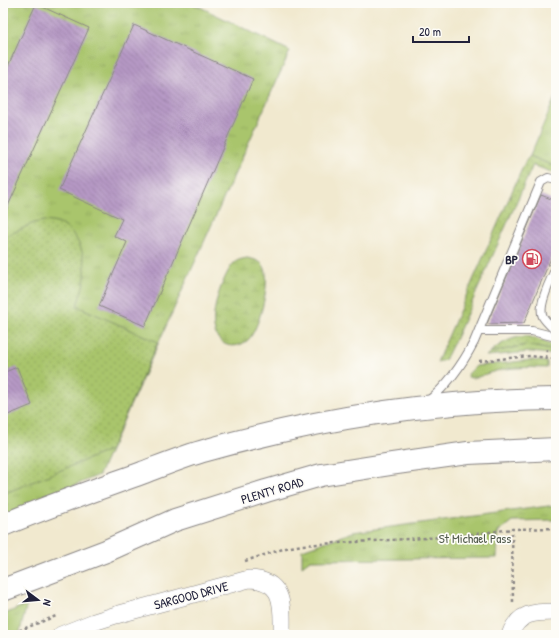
<svg xmlns="http://www.w3.org/2000/svg" width="559" height="638" viewBox="0 0 559 638" font-family="'Patrick Hand',sans-serif">
	<style>
		.grass { fill: url(#grass-tufts); stroke: #667454 }
		.wetland { fill: url(#wetland-marsh); stroke: #667454 }
		.garden { fill: url(#garden-dots); stroke: #667454 }
		.building { fill: url(#building-back-hatch) }
		.lines { fill: none; stroke-linecap: round; stroke-linejoin: round }
		.lane-casing { stroke: #8a8685; stroke-width: 10 }
		.street-casing { stroke: #8a8685; stroke-width: 18 }
		.highway-casing { stroke: #8a8685; stroke-width: 24 }
		.path { stroke: #8a8685; stroke-width: 2.5; stroke-dasharray: 3 3; stroke-linecap: butt }
		.lane { stroke: #fff; stroke-width: 8 }
		.street { stroke: #fff; stroke-width: 17 }
		.highway { stroke: #fff; stroke-width: 22 }
		.labels { text-anchor: middle; dominant-baseline: central; stroke-width: 3.5; stroke-linejoin: round; paint-order: stroke }
		.poi-label { font-size: 13px; font-weight: bold; fill: #22223b; stroke: #fdfcf7; text-anchor: end }
		.street-label { font-size: 13px; fill: #22223b; stroke: #fdfcf7 }
		.park-label { font-size: 13px; fill: #515b4c; stroke: #fdfcf7 }
	</style>
	<defs>
		<pattern id="grass-tufts" width="24" height="20" patternUnits="userSpaceOnUse"><rect width="24" height="20" fill="#a9c56c"/><path d="M3 7l-1-3M5 7V3M7 7l1-3M15 17l-1-3M17 17v-4M19 17l1-3" fill="none" stroke="#91a95e"/></pattern>
		<pattern id="wetland-marsh" width="20" height="14" patternUnits="userSpaceOnUse"><rect width="20" height="14" fill="#a9c56c"/><path d="M1 5h8M5 5V1M11 12h8M15 12V8" fill="none" stroke="#91a95e"/></pattern>
		<pattern id="garden-dots" width="8" height="8" patternUnits="userSpaceOnUse"><rect width="8" height="8" fill="#a9c56c"/><path d="M2 2h.1M6 6h.1" fill="none" stroke="#91a95e" stroke-width="1.8" stroke-linecap="round"/></pattern>
		<pattern id="building-back-hatch" width="6" height="6" patternUnits="userSpaceOnUse"><rect width="6" height="6" fill="#b699c5"/><path d="M-1 5l2 2M0 0l6 6M5-1l2 2" fill="none" stroke="#947ca1"/></pattern>
	</defs>
	<rect width="100%" height="100%" fill="#fdfcf7"/>
	<filter id="ink" filterUnits="userSpaceOnUse"><feTurbulence type="fractalNoise" baseFrequency=".025" numOctaves="2"/><feDisplacementMap in="SourceGraphic" scale="8" xChannelSelector="R" yChannelSelector="G"/><feConvolveMatrix kernelMatrix="1 2 1 2 8 2 1 2 1" color-interpolation-filters="sRGB"/></filter>
	<filter id="wash" filterUnits="userSpaceOnUse"><feTurbulence type="fractalNoise" baseFrequency=".012" numOctaves="4" result="noise"/><feDisplacementMap in="SourceGraphic" scale="16" xChannelSelector="R" yChannelSelector="G"/><feGaussianBlur stdDeviation="0.9" result="paint"/><feColorMatrix in="noise" values="0 0 0 0 0 0 0 0 0 0 0 0 0 0 0 0 0 1.4 0 .05"/><feComposite in="paint" operator="in"/></filter>
	<g filter="url(#wash)">
		<rect width="100%" height="100%" fill="#f1e9cf"/>
		<g class="grass">
			<polygon points="3,3 192,3 290,51 99,475 3,516"/>
			<polygon points="556,95 556,167 530,156"/>
			<polygon points="526,345 556,351 556,355 531,352 486,356 489,353"/>
			<path d="M532,360L547,362V368C528,367 507,367 489,373C482,375 474,380 468,377V374L476,366Z"/>
			<polygon points="556,505 556,520 512,521 498,532 497,558 310,560 302,566 302,550 353,532"/>
			<polygon points="27,604 19,635 3,635 3,615"/>
		</g>
		<path class="wetland" d="M247,258C252,259 259,260 263,265C273,277 259,330 248,340C241,346 231,348 223,343C202,330 221,279 233,264C236,260 242,259 247,258Z"/>
		<g class="garden">
			<polygon points="530,156 556,167 556,174 533,165 457,336 445,360 437,362 525,162"/>
			<path d="M44,221C50,222 57,222 62,225C77,233 85,253 85,270C86,282 80,295 77,306L158,342L110,450L3,494V269L6,263L4,237L34,223Z"/>
			<path d="M526,336C537,338 546,342 556,348V351L526,345L489,353C500,344 511,337 526,336Z"/>
		</g>
		<g id="blocks">
			<g class="building">
				<polygon points="36,4 89,28 3,217 3,77"/>
				<polygon points="134,25 253,79 145,326 99,306 127,242 114,236 122,219 59,190"/>
				<polygon points="541,195 556,201 556,246 524,323 487,324"/>
				<polygon points="17,367 32,405 3,417 3,373"/>
			</g>
		</g>
	</g>
	<g filter="url(#ink)">
		<use href="#blocks" fill-opacity="0" stroke="#8a8685" stroke-width="1"/>
		<g class="lines">
			<defs>
				<g id="lane">
					<path d="M556,268C551,279 537,306 543,317C546,322 552,327 556,331"/>
					<polyline points="479,331 532,331 556,337"/>
					<path d="M428,401C448,385 462,365 474,342L541,182L548,178L556,180"/>
				</g>
				<g id="street">
					<path d="M61,635L94,622L116,615L249,579C286,580 282,608 282,635"/>
					<path d="M510,635C518,612 535,612 556,612"/>
				</g>
				<g id="highway">
					<path d="M3,525C49,506 95,490 142,473C163,465 185,456 207,450C323,417 436,400 556,399"/>
					<polyline points="3,590 106,551 175,520 266,491 321,475 391,464 468,453 556,449"/>
				</g>
			</defs>
			<use href="#lane" class="lane-casing"/>
			<use href="#street" class="street-casing"/>
			<use href="#highway" class="highway-casing"/>
			<g class="path">
				<polyline points="546,358 547,349"/>
				<polyline points="479,361 530,356 556,359"/>
				<polyline points="245,561 286,548 302,545 461,536 512,529"/>
				<polyline points="513,602 512,529 556,528"/>
				<polyline points="8,635 56,616"/>
			</g>
			<use href="#lane" class="lane"/>
			<use href="#street" class="street"/>
			<use href="#highway" class="highway"/>
		</g>
	</g>
	<defs>
		<symbol id="fuel-ring" viewBox="-11 -11 22 22"><circle r="9.5" fill="#fdfcf7" stroke="#d1495b" stroke-width="1.5"/><path d="M-5.5-6h7V0h2V4h1.3V-2.5L3-4.5l.8-.8L6-3V5H2.5V1h-1V6h-7ZM-4.2-4.7v3.2H.2V-4.7Z" fill="#d1495b"/></symbol>
	</defs>
	<g fill-rule="evenodd">
		<use href="#fuel-ring" x="521" y="248" width="22" height="22"/>
	</g>
	<g class="labels">
		<g class="poi-label">
			<text x="518" y="259">BP</text>
		</g>
		<g class="street-label">
			<text transform="translate(272 490) rotate(-17)">PLENTY ROAD</text>
			<text transform="translate(191 595) rotate(-15)">SARGOOD DRIVE</text>
		</g>
		<g class="park-label">
			<text x="475" y="538">St Michael Pass</text>
		</g>
	</g>
	<rect width="559" height="638" fill="none" stroke="#fdfcf7" stroke-width="16"/>
	<g transform="translate(38 600) rotate(106)" stroke="#fdfcf7" stroke-width="3" paint-order="stroke">
	<path d="M0-3L7 15L0 10L-7 15Z" fill="#22223b"/>
	<text y="-6" font-size="11" font-weight="bold" text-anchor="middle" fill="#22223b">N</text>
	</g>
	<path d="M413 36v6h56v-6" fill="none" stroke="#22223b" stroke-width="2"/>
	<text x="419" y="36" font-size="12" fill="#22223b" stroke="#fdfcf7" stroke-width="3" paint-order="stroke">20 m</text>
</svg>
